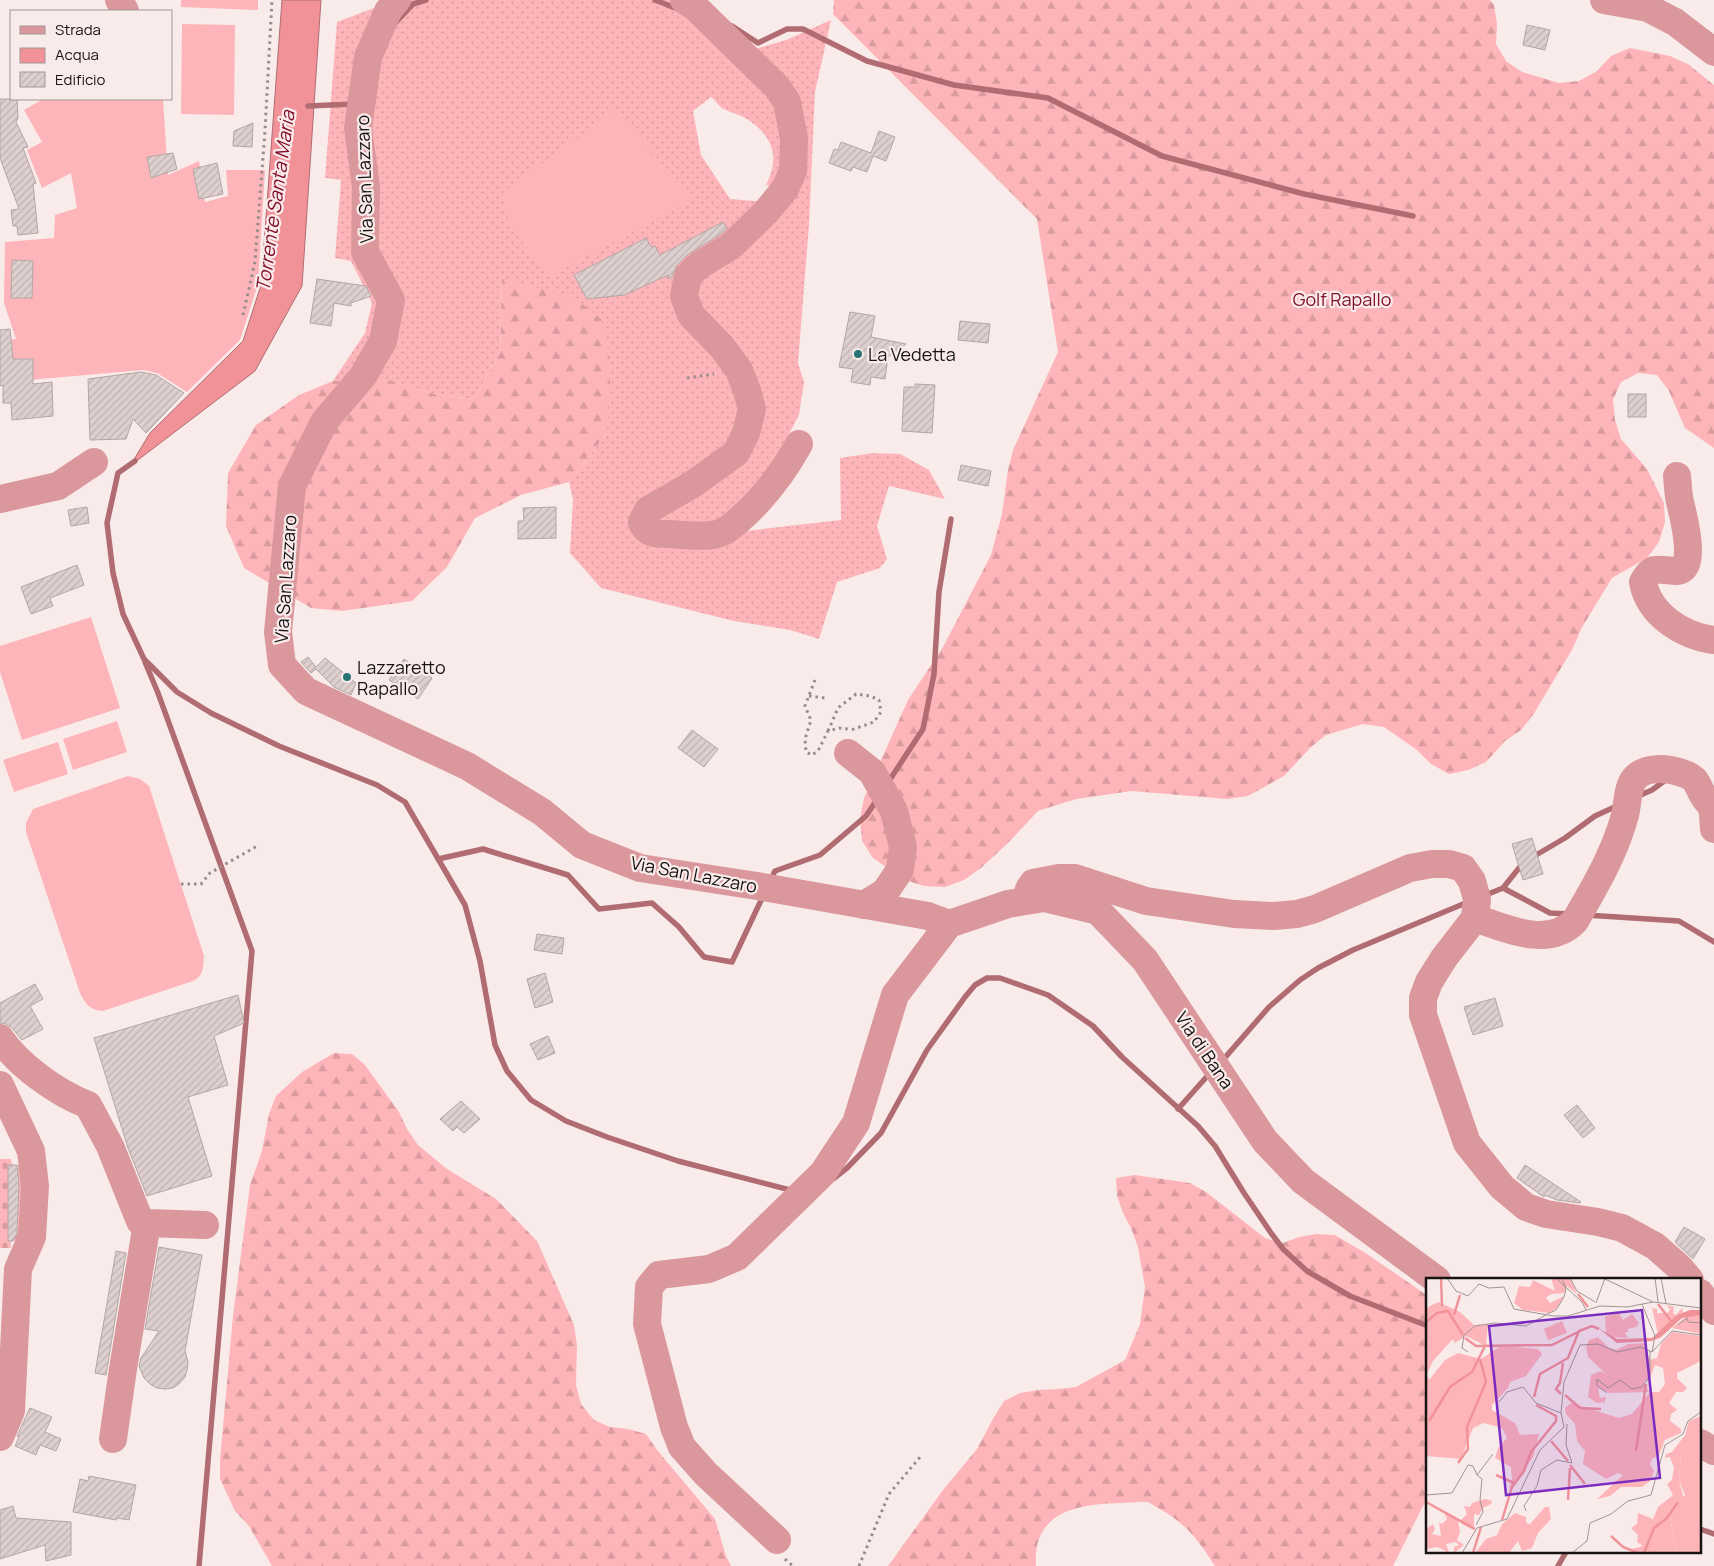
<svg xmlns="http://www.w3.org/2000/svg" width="1714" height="1566" viewBox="0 0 1714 1566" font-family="Manrope,sans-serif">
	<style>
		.grass { fill: url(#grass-dots); fill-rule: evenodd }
		.forest { fill: url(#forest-firs) }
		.cemetery { fill: url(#cemetery-stones) }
		.garden { fill: #feb5b9 }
		.water { fill: #f19299; stroke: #b06c71 }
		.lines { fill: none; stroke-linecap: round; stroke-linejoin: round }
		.stream { stroke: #b06c71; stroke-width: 5.5 }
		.building { fill: url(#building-hatch); stroke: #b4a6a6 }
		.path { stroke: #978c8c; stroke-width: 3; stroke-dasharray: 2.5 4; stroke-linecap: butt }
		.minor { stroke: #da989c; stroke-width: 28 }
		.poi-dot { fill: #277272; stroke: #faebeb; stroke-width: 2 }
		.labels { text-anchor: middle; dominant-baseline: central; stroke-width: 4.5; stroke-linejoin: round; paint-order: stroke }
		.street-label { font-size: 18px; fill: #181313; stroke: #faebeb }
		.park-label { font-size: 18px; fill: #82122c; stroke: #faebeb }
		.poi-label { font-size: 18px; fill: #181313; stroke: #faebeb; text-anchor: start }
		.water-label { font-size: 19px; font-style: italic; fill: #81102b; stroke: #faebeb }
		.inset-river { fill: none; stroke: #f19299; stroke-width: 2.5 }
		.inset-road { fill: none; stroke: #a09595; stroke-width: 1 }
		.view { fill: #7b2cbf; fill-opacity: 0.15; stroke: #7b2cbf; stroke-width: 2.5 }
		.inset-edge { fill: none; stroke: #181313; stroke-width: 2.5 }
	</style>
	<defs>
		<pattern id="grass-dots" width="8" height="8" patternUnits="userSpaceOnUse" patternTransform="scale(1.25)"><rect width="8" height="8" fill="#feb5b9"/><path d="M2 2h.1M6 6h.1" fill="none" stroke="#d99b9e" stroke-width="1.8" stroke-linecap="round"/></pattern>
		<pattern id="forest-firs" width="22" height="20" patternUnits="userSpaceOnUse" patternTransform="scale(1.25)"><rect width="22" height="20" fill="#feb5b9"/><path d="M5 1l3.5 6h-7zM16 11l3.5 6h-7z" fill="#d99b9e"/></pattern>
		<pattern id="cemetery-stones" width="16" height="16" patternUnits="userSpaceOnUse" patternTransform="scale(1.25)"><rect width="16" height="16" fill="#feb5b9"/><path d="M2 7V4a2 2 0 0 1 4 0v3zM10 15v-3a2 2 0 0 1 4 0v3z" fill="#d99b9e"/></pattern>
		<pattern id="building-hatch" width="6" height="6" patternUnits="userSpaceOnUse" patternTransform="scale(1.25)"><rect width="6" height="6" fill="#dfd0d0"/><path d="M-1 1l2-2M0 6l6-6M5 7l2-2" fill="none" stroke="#bfb2b2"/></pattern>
	</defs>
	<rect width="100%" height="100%" fill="#faebeb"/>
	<path class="grass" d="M395,0H689L728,57L786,40L831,20L815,92L809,225L798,363L804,382L799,415L737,532L841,520L840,458L873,453L900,454L929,470L945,499L889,486L877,526L887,559L880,568L837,582L819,639L790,630L734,621L601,588L570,553L573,499L569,482L607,433L502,278L500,353L474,399L438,395L389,380L333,381L365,333L372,303L351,261L335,258L341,180L325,178L337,22ZM711,97C715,100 718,105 722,108C731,113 742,115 750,121C775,139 779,159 766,185L774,187L767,202L730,199L701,155L693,111Z"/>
	<g class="forest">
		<polygon points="834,0 1490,0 1494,5 1497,24 1496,44 1506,61 1522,72 1559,83 1579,81 1597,71 1611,56 1630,48 1670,56 1688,64 1714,85 1714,448 1685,428 1669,391 1657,375 1638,373 1621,382 1613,400 1615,420 1621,439 1647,469 1664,503 1665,522 1659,542 1647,558 1612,578 1581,629 1573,648 1533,715 1521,730 1505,741 1486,762 1468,770 1449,774 1431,764 1417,750 1384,727 1363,724 1326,735 1311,747 1284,776 1248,796 1227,799 1132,791 1076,799 1038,811 1010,841 981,868 964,880 945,887 924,886 905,880 873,858 862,841 860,819 864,798 908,700 943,647 991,555 1002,514 1008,470 1013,450 1058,352 1037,219 833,14"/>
		<polygon points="502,278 575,298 602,320 611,363 607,433 569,482 521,495 475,518 447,567 412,601 342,611 311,608 244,568 226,526 228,473 256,425 299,395 333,381 389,380 438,395 474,399 500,353"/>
		<polygon points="334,1053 352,1054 365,1065 399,1112 407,1129 418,1145 447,1169 496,1199 537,1241 574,1325 577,1345 576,1385 581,1404 594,1420 610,1427 628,1429 646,1434 657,1450 715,1519 726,1556 731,1566 272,1566 249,1526 235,1511 220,1479 220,1460 233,1316 250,1185 262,1151 269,1114 276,1096 302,1072"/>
		<path d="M1135,1175L1190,1183L1206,1192L1265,1238L1283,1243L1299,1237L1317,1234L1335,1235L1367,1254L1428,1296V1499L1423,1506L1393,1566H1215C1197,1539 1189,1526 1160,1509C1156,1507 1151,1503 1147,1502C1139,1501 1128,1503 1120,1503C1077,1504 1032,1512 1036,1566H888L943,1490L977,1449L994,1417L1004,1401L1020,1393L1039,1390L1058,1389L1076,1387L1125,1360L1140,1324L1145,1287L1138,1247L1131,1228L1123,1213L1117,1196L1116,1178Z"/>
	</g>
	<polygon class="cemetery" points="0,1159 11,1159 12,1165 23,1165 23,1241 11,1241 11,1248 0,1248"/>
	<g class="garden">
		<polygon points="181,0 258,0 258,10 181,7"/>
		<polygon points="182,24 235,25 234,115 181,114"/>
		<polygon points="43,99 163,99 168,175 199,161 205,202 228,196 226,170 265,170 258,284 240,340 187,392 157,373 143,370 18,381 0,341 16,339 4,303 5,242 54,238 55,215 77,208 71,173 42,188 27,150 42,142 24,110"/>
		<polygon points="616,109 692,200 548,277 509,223 503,192"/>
		<polygon points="91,617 120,708 22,740 0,672 0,646"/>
		<polygon points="117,721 127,752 73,770 63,739"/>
		<polygon points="58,742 68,774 14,792 3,760"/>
		<path d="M128,776L140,779L149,786L204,956C203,967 204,976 193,981L103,1011C89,1010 86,1004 80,993L26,832V823L33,809Z"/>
	</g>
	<polygon class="water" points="282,0 321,0 302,286 255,371 130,466 150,433 243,341 261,285"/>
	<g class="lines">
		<g class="stream">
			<polyline points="655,0 678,9"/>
			<polyline points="396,22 413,4 426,0"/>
			<polyline points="732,26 758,43 787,29 803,29 867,61 954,85 1048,98 1162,156 1304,194 1413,216"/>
			<polyline points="308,106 354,104"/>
			<polyline points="135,461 118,473 107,523 113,573 123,614 144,659 177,692 211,713 279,746 377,785 405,802 465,905 480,961 495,1045 507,1071 531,1100 566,1121 607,1137 678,1161 794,1191"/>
			<polyline points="145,662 158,693 252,951 199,1566"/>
			<polyline points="887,784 923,729 934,674 939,592 951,519"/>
			<polyline points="1636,797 1652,790 1667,779"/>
			<polyline points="1531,858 1565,838 1595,816 1619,805"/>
			<polyline points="438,859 483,849 568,875 599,909 652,903 679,927 704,957 732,962 764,894"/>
			<polyline points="770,881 775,871 820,855 866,816 878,798"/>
			<polyline points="1503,888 1550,913 1570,914"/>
			<polyline points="1483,896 1503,888 1523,863"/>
			<polyline points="1586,915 1679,921 1714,942"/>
			<polyline points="1222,1061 1269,1007 1300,980 1318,968 1353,950 1468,902"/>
			<polyline points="1178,1109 1210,1073"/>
			<polyline points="833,1179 847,1168 881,1133 927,1050 965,997 975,985 987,978 1000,978 1048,995 1093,1026 1122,1057 1198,1126 1215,1146 1244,1193 1271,1233 1283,1249 1307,1271 1350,1296 1428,1326"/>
			<polyline points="1700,1529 1714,1534"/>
			<polyline points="1558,1566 1566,1552"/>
		</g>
	</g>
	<g class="building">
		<polygon points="1527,25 1550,30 1545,50 1523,45"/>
		<polygon points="0,99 17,99 18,118 16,122 28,147 23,148 36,183 33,184 38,233 18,235 17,226 13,226 11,210 19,209 0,158"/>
		<polygon points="253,123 252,147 233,146 234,131"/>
		<polygon points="879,131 895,137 886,161 873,156 867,172 853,167 851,171 829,163 834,149 838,150 841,142 871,153"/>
		<polygon points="173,153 177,169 151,178 147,157"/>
		<polygon points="217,163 223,194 199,199 193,169"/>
		<polygon points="723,222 727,229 721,234 687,255 677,265 672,277 669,279 668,275 624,295 587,299 574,275 646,238 651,247 655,246 660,255"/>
		<polygon points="12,260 33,261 32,298 11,298"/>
		<polygon points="317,279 366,286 371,296 351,303 351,306 334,303 331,326 310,323"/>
		<polygon points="850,312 875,316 871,337 906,344 888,357 885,379 871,377 870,385 851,382 853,369 839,367"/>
		<polygon points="960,321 990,324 988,343 958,340"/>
		<polygon points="10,329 13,359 33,359 33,384 52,382 53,416 12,420 11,403 3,403 3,385 0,386 0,330"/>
		<polygon points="141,372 156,375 184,393 146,433 133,419 126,439 90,440 88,379"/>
		<polygon points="915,384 935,385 932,433 902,431 904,387 915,387"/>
		<rect x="1628" y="394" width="18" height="23"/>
		<polygon points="961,465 991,471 988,486 958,480"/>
		<polygon points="87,507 89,523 71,526 68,510"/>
		<polygon points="556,507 556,538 518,539 518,521 524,521 523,508"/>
		<polygon points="77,565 84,585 50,598 53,606 31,614 21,587"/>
		<polygon points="308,657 316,667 325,658 356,683 351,695 334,687 316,669 311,673 301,662"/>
		<polygon points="404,659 432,678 418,699 389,680"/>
		<polygon points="692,730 718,749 704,767 678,748"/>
		<polygon points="1532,838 1543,874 1523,880 1512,844"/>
		<polygon points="537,934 564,938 562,954 534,950"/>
		<polygon points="545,973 553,1002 535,1008 527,979"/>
		<polygon points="35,984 43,999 30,1006 43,1029 22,1040 12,1028 6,1024 0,1023 0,1003"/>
		<polygon points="238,995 244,1023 214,1036 228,1085 188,1097 212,1176 147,1196 128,1148 94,1038"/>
		<polygon points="1495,998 1503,1026 1473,1035 1464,1007"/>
		<polygon points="548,1036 555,1053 538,1060 530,1044"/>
		<polygon points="461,1101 480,1119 464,1133 457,1127 453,1131 440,1119"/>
		<polygon points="1577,1105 1595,1128 1583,1138 1564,1115"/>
		<polygon points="8,1165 17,1165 19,1186 17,1233 13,1241 8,1241"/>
		<polygon points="1525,1165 1581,1202 1580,1203 1557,1200 1545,1195 1544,1197 1517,1178"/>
		<polygon points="1684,1227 1705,1239 1693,1259 1675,1242"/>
		<polygon points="159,1247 202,1255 185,1351 188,1362 187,1370 185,1377 179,1384 173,1388 165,1389 157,1388 150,1384 144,1378 139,1366 141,1358 159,1331 145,1329"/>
		<polygon points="116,1251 126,1253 106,1375 95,1373"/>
		<polygon points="30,1408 52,1417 45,1432 61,1439 56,1451 40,1445 36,1455 15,1446 19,1437 17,1436"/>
		<polygon points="89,1476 136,1485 129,1520 117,1518 116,1520 73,1512 80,1479 88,1481"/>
		<polygon points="13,1506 16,1518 71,1522 71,1555 46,1561 45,1545 0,1559 0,1510"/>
	</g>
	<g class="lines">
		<g class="path">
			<polyline points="243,315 255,262 265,131 272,0"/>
			<polyline points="687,378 714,374"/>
			<polyline points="815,680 805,706 811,720 805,739 806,752 812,755 818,751 828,731 840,728 848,729"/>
			<polyline points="809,696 825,698"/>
			<polyline points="828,731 838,708 856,694 870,696 879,700 881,712 874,722 851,730"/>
			<polyline points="181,884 201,884 210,873 257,846"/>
			<polyline points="785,1559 793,1566"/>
			<polyline points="859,1566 889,1494 921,1456"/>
		</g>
		<g class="minor">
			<polyline points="119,0 125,11"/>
			<polyline points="397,0 388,11 368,57 358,128 366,187 365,252 391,300 383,341 363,376 324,422 292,486 278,632 282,665 306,691 467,766 542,812 582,845 640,868 757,886 928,916 949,924"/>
			<path d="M684,0L695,7L777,87L787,102L794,138L793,171L785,189L766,212L731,246L698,266L688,276L684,296L691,315L722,347L739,370L747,391L752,409L746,433L736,453L693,484L648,510L642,522C646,535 658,534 670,534C684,535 708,538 720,533C728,530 733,525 739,520C764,498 783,473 799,444"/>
			<polyline points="1604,0 1648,8 1675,22 1714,52"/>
			<path d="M1677,476C1678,484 1678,494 1680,502C1683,515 1699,573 1675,571C1656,570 1652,565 1643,582C1649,615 1683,636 1714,640"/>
			<polyline points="0,499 58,486 94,462"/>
			<polyline points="848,753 872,772 894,811 903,847 900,870 885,892 864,905"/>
			<polyline points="1026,900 1029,889 1033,883 1059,878 1075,878 1146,901 1234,914 1274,916 1297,914 1315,909 1410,868 1432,864 1449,864 1463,868 1472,881 1477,899 1475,918 1444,958 1429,982 1423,998 1423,1015 1467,1143 1502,1187 1526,1207 1546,1214 1598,1222 1622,1228 1655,1246 1679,1267 1690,1280"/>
			<path d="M1475,918C1505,928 1548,949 1575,921C1594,888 1615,853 1625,815C1628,803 1627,787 1635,778C1646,766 1668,768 1682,773C1698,778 1696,784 1704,797C1706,800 1709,803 1711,806C1714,812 1713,822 1714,829"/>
			<polyline points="949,924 1008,904 1044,898 1098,911 1145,960 1265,1141 1303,1181 1437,1280"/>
			<path d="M0,1038C18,1065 57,1093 88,1105L110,1146L140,1221L147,1223L205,1225"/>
			<polyline points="0,1085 31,1151 35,1186 32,1237 18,1269 11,1411 0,1437"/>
			<polyline points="1700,1293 1714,1311"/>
			<polyline points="113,1439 123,1369 147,1223"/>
			<polyline points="1700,1443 1714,1451"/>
			<polyline points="777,1540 706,1474 682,1447 674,1427 647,1324 649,1287 659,1275 709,1269 737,1257 823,1173 856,1123 895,995 949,924"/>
		</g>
	</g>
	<g class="poi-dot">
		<circle cx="858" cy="354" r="5"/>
		<circle cx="347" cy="677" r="5"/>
	</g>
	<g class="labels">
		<g class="street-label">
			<text transform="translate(364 179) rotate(-92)">Via San Lazzaro</text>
			<text transform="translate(285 579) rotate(-86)">Via San Lazzaro</text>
			<text transform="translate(694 874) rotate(11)">Via San Lazzaro</text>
			<text transform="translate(1205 1050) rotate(56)">Via di Bana</text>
		</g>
		<g class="park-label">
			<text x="1342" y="299">Golf Rapallo</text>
		</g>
		<g class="poi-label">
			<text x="868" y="354">La Vedetta</text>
			<text x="357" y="667">Lazzaretto<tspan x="357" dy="21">Rapallo</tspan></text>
		</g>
		<g class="water-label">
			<text transform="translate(275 201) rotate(-82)">Torrente Santa Maria</text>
		</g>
	</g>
	<g transform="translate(1426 1278)">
		<rect width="275" height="275" fill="#faebeb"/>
		<path d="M125,0H144L151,16L141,8L138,15L125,16L120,20L124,25L138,18L131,30L123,35L97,32L88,25L93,8L104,9L107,2L129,13ZM218,65L224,82L231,80L237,90L229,87L224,100L218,104L223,114L184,115L172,110L174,120L180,119L177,130L178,124L171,125L162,119L165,97L175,93L180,96L187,85L182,83V69L190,72L202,66ZM275,164V275H250L244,237L259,217L253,202L255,176L266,166Z" fill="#feb5b9"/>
		<path d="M0,45H17L27,61L7,83L1,96L3,102L19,82L32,75L55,81L73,69H90L112,71L116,76L100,98L84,104L82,110L66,127V132L89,145L94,157L113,156L107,179L85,211L83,209L86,203L85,189L69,180L72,170L81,160L76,150L58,145L47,150L35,181L0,178ZM246,54L275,58V83L251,95V100L261,110L257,114H250L243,125L251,132L245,136L244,143L255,151V155L239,162L233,177L226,181L224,186L228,193L224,203L216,209H195L184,218L171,221L197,197L192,195L180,201L157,186L159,173L151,163L149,146L140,136L139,130L145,125L193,140L206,136L224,114H233L239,106L237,90L231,80L235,66ZM172,59L182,69V83L194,84L191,95L180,96L162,79L160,69L163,62ZM275,138V164L266,166L255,176L253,202L258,221L244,237L250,275H206V271L217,268L211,264L212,257L205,250L211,246L212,235L227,241L232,229L247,217L241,206L246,202L248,190L244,179L239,180L240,176L246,174L259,157L263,143ZM59,221L66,223L65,226L57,230L53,237L48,236V252L36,246L34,243L41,236L38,228L44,229L46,225ZM119,229H123L125,241L112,255L106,270L96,273L92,263L83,275H49L60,261L71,257L76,246L89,235L100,239V245L104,246ZM18,234L32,241L34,254L31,262L38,267L28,275V269L33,267L30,264L20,266L23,275L12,269L0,271V251L7,246L9,251L6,256L15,258L13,244L16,246L21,241Z" fill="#feb5b9"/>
		<path d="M275,37V56L246,50L261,38Z" fill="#feb5b9"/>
		<path d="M12,24L34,34L48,47L62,46L60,68L40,58L29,65L19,50L10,45L0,48V30ZM241,27L248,29L247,35L250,37L256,30L257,34L232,56L226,30L231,31V35H241L244,32ZM193,35L197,42L206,36L213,45L210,49L201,51L203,53L199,55L202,60L185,59L180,55L179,38ZM136,43L141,55L122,62L118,51ZM203,84L212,94L204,102L195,89Z" fill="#feb5b9"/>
		<path d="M264,32H275V37L256,40L235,59L226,63L191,65L172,50L191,61L226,60L251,37Z" fill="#f19299"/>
		<path class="inset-river" d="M15,0L16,28M152,16L162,29M232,26L245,43M28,37L34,17M0,44L11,35L22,33L37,57M39,60L50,68L126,67L152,54M135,116L130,111L134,105L137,85M139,117L154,130L175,131M108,119L114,96L142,80L153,53L166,48L173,51M3,143L24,109L46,94L59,68M125,163L142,183M210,173L220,106M32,185L42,171L41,149L60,104L54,81M144,187L159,206M70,197L88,205M142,222L144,190M0,224L49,251M76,242L86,209L98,193L105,174L130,143V138L110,127M185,258L197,269L212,275M47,275L55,249M218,275L228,250L241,240L252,224"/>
		<path class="inset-road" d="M21,0L30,13L42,18L53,6L63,10L78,9L88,31L127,38H142L174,28L201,29L227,24L275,30M130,0L156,24L160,32M144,0L151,13L169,24M229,0L232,24M235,0L240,26M179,1L227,24M170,25L179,0M216,26L229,58L226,74M121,36L130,32L138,19L140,11L136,0M252,47L261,40L262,44L275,45M42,74L36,70L38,57L49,48L69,45L100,48L120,37M226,74L246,53L275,57M181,115L171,108V101L182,110L194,102L206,111L216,109L224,98V73M73,124L81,114L97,109L110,125L135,135M135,135L138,104L154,67L172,66L191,74L215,69L226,74M0,217L26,215L42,187L47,188L51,197L67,176M100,233L98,228L111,208L115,192L131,182L146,185L140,167L141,146M50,247L57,234L54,222L56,201L51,197M36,275L51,250L81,241L114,172L138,149L135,135M146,275L161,263L164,245L185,236L202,223L225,217L239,167L257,156L262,143L275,134"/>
		<path class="view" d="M216,32L234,200L80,217L63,48Z"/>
		<rect width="275" height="275" class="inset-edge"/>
	</g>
	<rect x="10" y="10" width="162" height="90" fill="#faebeb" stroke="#a09595"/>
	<rect x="20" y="26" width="25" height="8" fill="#da989c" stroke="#a09595"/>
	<text x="55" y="35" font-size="15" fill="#181313">Strada</text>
	<rect x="20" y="48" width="25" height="15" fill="#f19299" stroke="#a09595"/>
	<text x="55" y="60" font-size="15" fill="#181313">Acqua</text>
	<rect x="20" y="72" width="25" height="15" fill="url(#building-hatch)" stroke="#a09595"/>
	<text x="55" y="85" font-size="15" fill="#181313">Edificio</text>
</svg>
